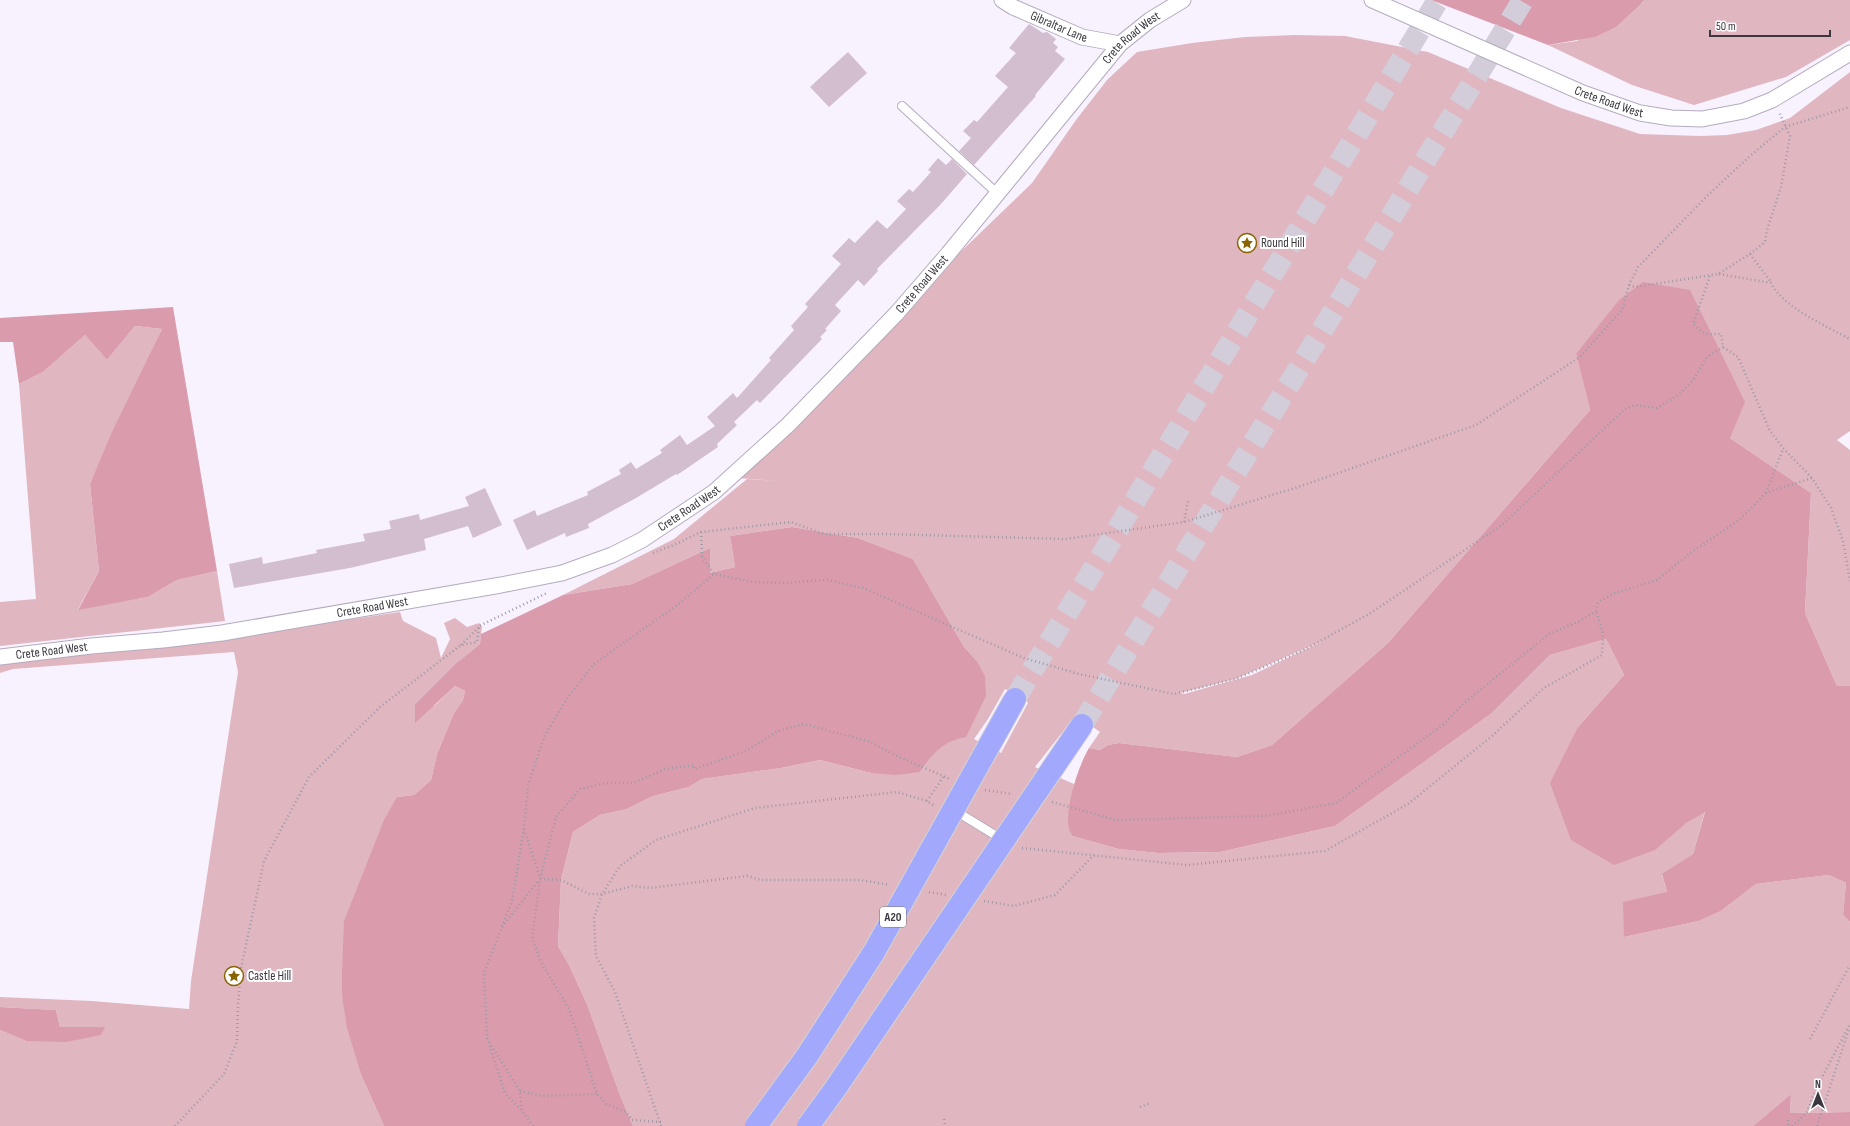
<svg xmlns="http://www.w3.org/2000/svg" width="1850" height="1126" viewBox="0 0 1850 1126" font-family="'Sofia Sans Condensed',sans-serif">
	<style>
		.green { fill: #e0b6c1; fill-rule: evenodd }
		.forest { fill: #da9cad }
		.building { fill: #d2bece }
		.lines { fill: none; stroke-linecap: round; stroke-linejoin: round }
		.highway-tunnel { stroke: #d2cdd9; stroke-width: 22; stroke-dasharray: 22 11; stroke-linecap: butt }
		.lane-casing { stroke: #b5abbf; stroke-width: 10 }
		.street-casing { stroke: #b5abbf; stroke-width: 17 }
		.path { stroke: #9e99a4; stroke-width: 2.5; stroke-dasharray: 1 3; stroke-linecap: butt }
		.lane { stroke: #fff; stroke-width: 8 }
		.street { stroke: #fff; stroke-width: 15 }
		.highway-bridge-casing { stroke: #d4d3d5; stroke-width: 24; stroke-linecap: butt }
		.highway-bridge { stroke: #a2a9fd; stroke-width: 22 }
		.labels { text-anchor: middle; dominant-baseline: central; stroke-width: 4; stroke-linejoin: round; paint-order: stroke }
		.shield { fill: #fff; stroke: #767379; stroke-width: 1 }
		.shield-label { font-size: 12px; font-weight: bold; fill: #3b373f }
		.street-label { font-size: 13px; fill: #3b373f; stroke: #fff }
		.poi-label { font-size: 13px; fill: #3b373f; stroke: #fff; text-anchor: start }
	</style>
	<rect width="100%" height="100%" fill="#f8f2ff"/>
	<g class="green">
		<polygon points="1645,0 1850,0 1850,40 1786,77 1694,105 1632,85 1548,45 1577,41 1642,3"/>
		<path d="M1296,35L1345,36L1428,52L1561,108L1640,134L1700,136L1727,135L1756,130L1790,118L1850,72V431L1837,440L1850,450V686H1837L1805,613L1811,493L1730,438L1576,354L1590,410L1388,643L1272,745L1237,757L1119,743L1108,745L1100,750L1089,748L1100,732L1076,715L1035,767L1074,784L1068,825L1072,836L1119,849L1158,853L1220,852L1335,826L1492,713L1550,655L1606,639L1624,675L1578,727L1685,824L1705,811L1693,854L1662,875L1667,892L1624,937L1699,921L1721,911L1756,884L1829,875L1846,883L1843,915L1850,922V1112L1790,1113L1791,1094L1753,1126H633L620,1095L587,1004L569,965L558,946L561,880L573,832L600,815L627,809L653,796L689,787L702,779L781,768L820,760L871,773L920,772L937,749L952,740L976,660L964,647L913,559L858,538L792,527L730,536L735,567L710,573V548L632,584L563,595L674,539L747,479L779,481L738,478L947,265L1032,183L1076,120L1107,80L1137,52L1192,43L1245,37ZM1325,640L1252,675L1184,694L1180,693L1235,679ZM1005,689L1025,699L1028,703L1001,753L974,739L988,719Z"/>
		<polygon points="135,326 162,329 90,484 99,571 78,609 148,597 177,580 217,571 225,621 0,646 0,602 36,599 19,384 43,372 85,335 107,360"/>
		<polygon points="400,612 403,621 436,638 441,658 450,639 444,623 455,618 467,627 479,623 482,627 480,644 455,664 415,704 434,706 455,686 465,691 463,700 454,713 437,754 431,780 414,795 397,797 344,946 342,969 342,996 362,1077 384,1126 0,1126 0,1030 26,1041 104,1027 60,1027 56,1010 0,1007 0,997 92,1001 189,1009 191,981 238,672 234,652 13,669 0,673 0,663 206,641"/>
	</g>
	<g class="forest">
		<polygon points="1431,0 1645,0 1616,27 1595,37 1548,45"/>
		<path d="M1643,282L1690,290L1745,402L1730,438L1811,493L1805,613L1837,686H1850V922L1843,915L1846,883L1829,875L1756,884L1721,911L1699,921L1624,937L1623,902L1667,892L1662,874L1693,854L1705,812L1685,824L1655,850L1614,865L1571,840L1550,783L1578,727L1624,675L1606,639L1550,655L1492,713L1335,826L1220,852L1158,853L1119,849L1072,836C1071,833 1068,828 1068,824C1067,802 1078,767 1089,748L1100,750L1108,745L1119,743L1237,757L1272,745L1388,643L1590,410L1576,354L1619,300Z"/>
		<polygon points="173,307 217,571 177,580 148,597 78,610 99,571 90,484 112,432 162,329 135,326 107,360 85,335 43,372 19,384 13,342 0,342 0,318"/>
		<path d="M792,527L858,538L913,559L964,647L976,660L985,676L986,696L966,737C941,742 934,753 920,772L896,775L871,773L820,760L781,768L702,779L689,787L653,796L627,809L600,815L573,832L561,880L558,946L569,965L587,1004L620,1095L633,1126H384L362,1077L347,1028L342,996V969L344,921L384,820L397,797L414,795L431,780L437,754L454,713L463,700L465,691L455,686L415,723V704L455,664L480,644L481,634L563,595L632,584L710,548V573L735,567L730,536Z"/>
		<polygon points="0,1007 56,1010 60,1027 105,1027 101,1035 66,1042 26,1041 0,1030"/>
		<polygon points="1791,1094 1790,1113 1850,1112 1850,1126 1753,1126"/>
	</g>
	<g class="building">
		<polygon points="1029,24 1043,33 1047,32 1056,39 1053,43 1058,47 1055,51 1065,59 1035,95 1036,96 974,165 959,151 971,138 963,131 974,120 977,122 1008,87 995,76 1016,53 1009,48"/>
		<polygon points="848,52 867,73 829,107 810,87"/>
		<polygon points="938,158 946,165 952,159 967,174 941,204 877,269 878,271 864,286 858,280 835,305 841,311 825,329 827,330 820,337 822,339 760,403 757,400 734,422 737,425 717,444 718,447 677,475 676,474 636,498 588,524 589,528 566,537 565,533 527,550 513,520 535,510 537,516 588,495 587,492 621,474 619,470 631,462 636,469 662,453 660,450 680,435 687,445 715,426 707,417 733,393 737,398 771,360 769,358 794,330 791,326 808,307 805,304 841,264 832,256 849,238 855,243 877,220 887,229 906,209 897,201 909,189 913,192 931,172 928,170"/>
		<polygon points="485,488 502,525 473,538 468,526 424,539 426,550 350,568 234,588 229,564 262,557 263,564 317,553 316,550 365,541 363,534 391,529 389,521 419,514 420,520 469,506 465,497"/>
	</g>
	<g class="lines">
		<g class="highway-tunnel">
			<polyline points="1015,699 1438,0"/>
			<polyline points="1082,725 1523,0"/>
		</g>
		<defs>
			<g id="lane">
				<polyline points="902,106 998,194"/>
				<polyline points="954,810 1003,840"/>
			</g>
			<g id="street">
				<path id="s1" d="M1002,0L1013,7L1082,37L1120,44"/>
				<path id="s2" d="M1372,0L1583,93L1640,113L1671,118L1702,119L1744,111L1772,100L1850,53"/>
				<path id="s3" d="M0,657L91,646L163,640L222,633L501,585L562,573L612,555L642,540L714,492L788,425L896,314L948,254L1120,44L1150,20L1183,0"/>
			</g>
		</defs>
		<use href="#lane" class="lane-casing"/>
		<use href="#street" class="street-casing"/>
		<g class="path">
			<polyline points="1750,254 1771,282"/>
			<path d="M1719,274L1771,283C1781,306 1828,327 1850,339"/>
			<polyline points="1710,276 1693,324 1705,334 1721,334 1723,347 1738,357 1770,431 1783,448 1812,478"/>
			<polyline points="1629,285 1635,287 1718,274 1750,254 1765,242 1767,230 1781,187 1790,136 1779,112"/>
			<polyline points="1766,493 1783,449"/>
			<polyline points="1184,522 1188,501"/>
			<polyline points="701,532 702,557 714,574"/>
			<polyline points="653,553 676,544 701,532 791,522 824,534 885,534 1066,539 1184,522 1298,487 1476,425 1580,357 1622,310 1629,285 1638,267 1708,195 1750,156 1785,127 1850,107"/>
			<polyline points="461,645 479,627"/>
			<polyline points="985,790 1012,794"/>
			<polyline points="927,801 944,776"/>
			<polyline points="1052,802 1116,820 1266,816 1336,803 1444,724 1463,704 1549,634 1580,621 1596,611 1598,602 1615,593 1657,580 1693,551 1738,521 1766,493 1812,478 1831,508 1843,541 1850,581"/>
			<polyline points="524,829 540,878"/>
			<polyline points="1022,848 1187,865 1325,851 1408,804 1492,736 1544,688 1602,655 1603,633 1596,611"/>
			<polyline points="540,879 561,880 589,894 602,894 632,886 650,888 747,876 761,880 860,880 890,885"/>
			<polyline points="929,892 946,895"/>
			<polyline points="984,901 1014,906 1055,895 1094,855"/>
			<polyline points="502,927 539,880"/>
			<polyline points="1810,1039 1850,965"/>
			<polyline points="489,1042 520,1091 522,1110"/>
			<polyline points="1817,1088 1822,1108"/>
			<polyline points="520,1091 542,1096 597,1094"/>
			<polyline points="1140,1107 1151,1103"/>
			<polyline points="944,1119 945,1126"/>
			<polyline points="1788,1120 1788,1126"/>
			<polyline points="661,1122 632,1120 626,1112 606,1104 597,1094 569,1009 542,964 532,938 540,879 556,817 580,789 606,783 633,783 665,769 694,765 694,769 746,751 778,731 803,724 868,741 899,757 950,779"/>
			<polyline points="175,1126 224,1074 237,1041 238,1005 241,968 264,861 309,777 380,707 461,645 477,642 479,626 547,593"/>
			<polyline points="533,1126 522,1111 505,1093 487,1038 484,973 512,901 524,828 528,786 544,737 568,697 594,664 676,606 714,574 753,582 782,583 828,580 863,588 1024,658 1079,674 1174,694 1235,679 1302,651 1369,614 1502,525 1625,409 1635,405 1657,408 1680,394 1693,380 1707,357 1723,347"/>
			<polyline points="661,1126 615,992 596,956 594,918 602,894 620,866 656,840 755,808 897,792 927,801 935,806"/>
			<polyline points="1792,1126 1806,1114 1817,1087 1850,1024"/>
			<polyline points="1817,1126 1849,1029"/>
		</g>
		<use href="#lane" class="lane"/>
		<use href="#street" class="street"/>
		<defs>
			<g id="highway-bridge">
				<polyline points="756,1126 807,1056 874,952 1015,699"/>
				<polyline points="808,1126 835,1089 1082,725"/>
			</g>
		</defs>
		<use href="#highway-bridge" class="highway-bridge-casing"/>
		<use href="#highway-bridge" class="highway-bridge"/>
	</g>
	<defs>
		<symbol id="sight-ring" viewBox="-11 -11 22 22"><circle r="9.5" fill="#fff" stroke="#896401" stroke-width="1.5"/><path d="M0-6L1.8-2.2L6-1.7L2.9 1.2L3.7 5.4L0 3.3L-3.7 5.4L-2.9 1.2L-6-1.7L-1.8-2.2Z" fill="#896401"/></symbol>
	</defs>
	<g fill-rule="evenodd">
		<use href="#sight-ring" x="1236" y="232" width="22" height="22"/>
		<use href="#sight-ring" x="223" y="965" width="22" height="22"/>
	</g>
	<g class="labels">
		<rect class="shield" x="880" y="907" width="26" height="20" rx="3"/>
		<g class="shield-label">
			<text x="893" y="917">A20</text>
		</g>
		<g class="street-label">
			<text stroke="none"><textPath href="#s1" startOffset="63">Gibraltar Lane</textPath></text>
			<text stroke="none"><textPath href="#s3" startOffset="1360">Crete Road West</textPath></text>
			<text stroke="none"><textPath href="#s2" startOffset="258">Crete Road West</textPath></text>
			<text stroke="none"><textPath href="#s3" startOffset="1036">Crete Road West</textPath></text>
			<text stroke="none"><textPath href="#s3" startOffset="712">Crete Road West</textPath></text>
			<text stroke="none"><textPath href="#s3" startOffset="376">Crete Road West</textPath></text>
			<text stroke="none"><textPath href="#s3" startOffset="52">Crete Road West</textPath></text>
		</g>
		<g class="poi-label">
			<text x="1261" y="243">Round Hill</text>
			<text x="248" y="976">Castle Hill</text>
		</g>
	</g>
	<g transform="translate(1818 1094)" stroke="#ffffff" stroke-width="3" paint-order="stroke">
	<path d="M0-3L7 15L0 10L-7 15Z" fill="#3b373f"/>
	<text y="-6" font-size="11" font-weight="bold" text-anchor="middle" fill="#3b373f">N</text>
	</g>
	<path d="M1710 30v6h120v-6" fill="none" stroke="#3b373f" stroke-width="2"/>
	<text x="1716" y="30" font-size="12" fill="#3b373f" stroke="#ffffff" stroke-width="3" paint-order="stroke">50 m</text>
</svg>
